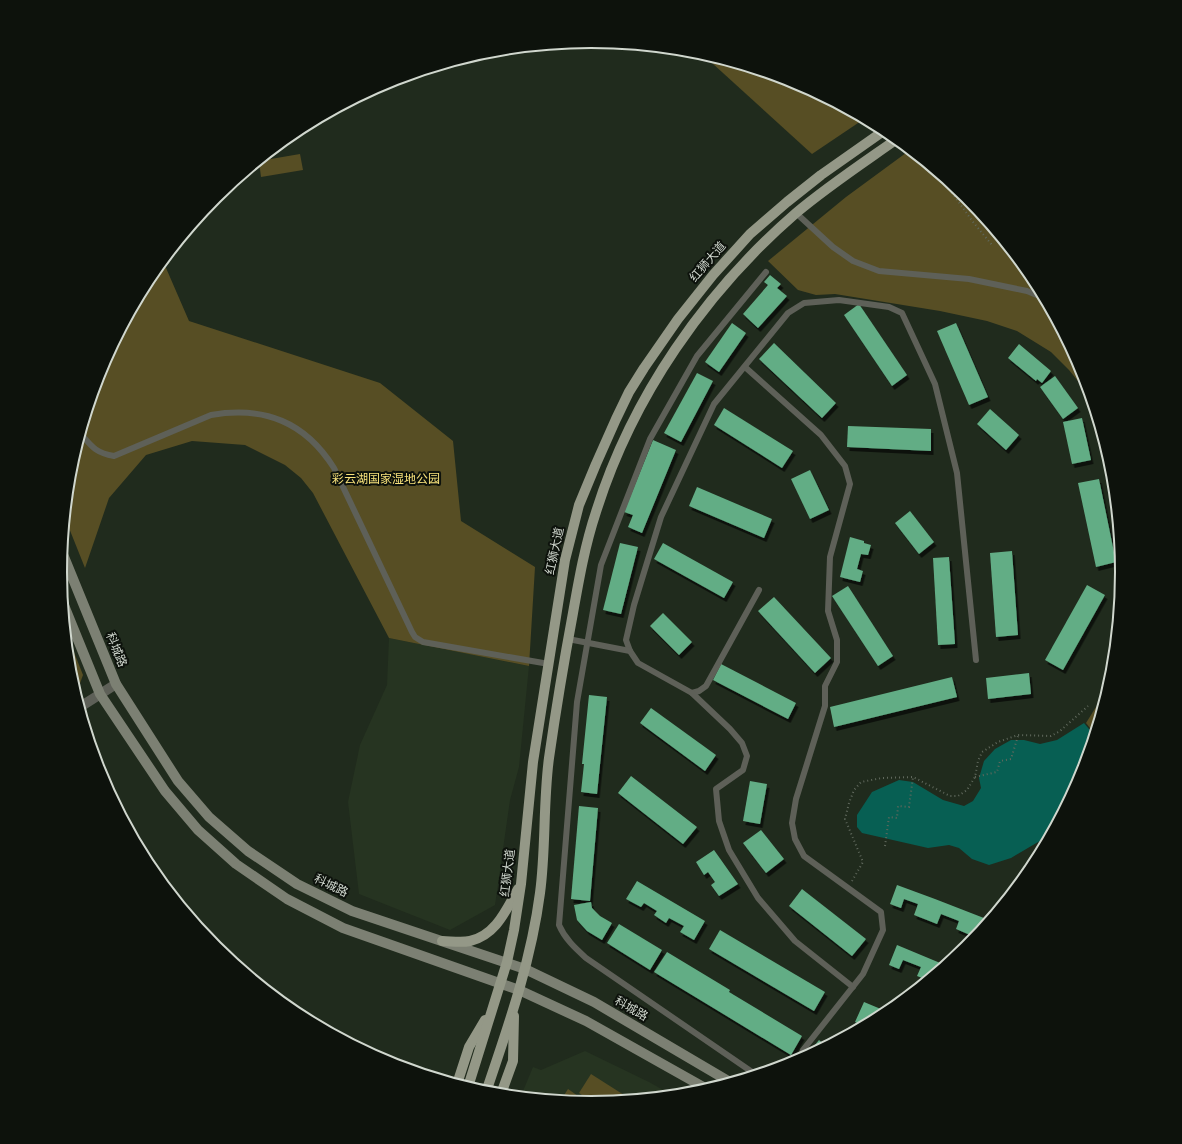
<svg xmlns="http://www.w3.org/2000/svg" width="1182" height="1144" viewBox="0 0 1182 1144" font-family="'Sofia Sans Condensed','Noto Sans SC',sans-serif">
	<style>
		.built { fill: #263421 }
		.green { fill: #574e24 }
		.water { fill: #075f53 }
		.building { fill: #62ad85; filter: url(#shadow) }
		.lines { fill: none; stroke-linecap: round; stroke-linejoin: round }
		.path { stroke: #60695d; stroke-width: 2; stroke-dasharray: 1 3; stroke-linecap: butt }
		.lane { stroke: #5e6058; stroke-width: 6 }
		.street { stroke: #5e6058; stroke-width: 10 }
		.secondary { stroke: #7c8073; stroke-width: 10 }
		.primary { stroke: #949887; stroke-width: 10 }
		.labels { text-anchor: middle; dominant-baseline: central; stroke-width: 4; stroke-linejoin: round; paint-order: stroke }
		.street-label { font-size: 12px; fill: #d0d7ce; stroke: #0d120c }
		.park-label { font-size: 12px; fill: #f8e27b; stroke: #0d120c }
		.rim { fill: none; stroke: #d0d7ce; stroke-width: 2 }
	</style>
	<defs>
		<filter id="shadow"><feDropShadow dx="2.5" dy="4" stdDeviation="0" flood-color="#0009"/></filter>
	</defs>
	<rect width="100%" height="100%" fill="#202b1d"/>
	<g class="built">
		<polygon points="389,638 529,666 519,767 510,800 495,905 450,930 359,894 348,802 360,745 387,685"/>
		<polygon points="585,1051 649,1082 672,1095 591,1103 521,1096 533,1067 541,1070"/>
	</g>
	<g class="green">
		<polygon points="701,53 794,82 864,119 812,154"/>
		<polygon points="910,150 967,197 1033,277 1082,369 1090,396 1069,370 1051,352 1017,331 987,321 940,311 835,294 816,295 798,290 768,261 846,197"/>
		<polygon points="300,154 303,170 261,177 259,161"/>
		<polygon points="163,261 189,321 380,383 453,441 461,521 535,567 529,666 389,638 313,493 301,478 285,465 245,445 192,441 146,455 109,498 85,568 65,518 70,468 101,369 150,277"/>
		<polygon points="66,632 83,675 76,694 70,675"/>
		<polygon points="1109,686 1094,733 1086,723"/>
		<polygon points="591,1074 624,1095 621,1100 594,1103 579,1093"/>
		<polygon points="568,1089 588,1103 561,1100"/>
	</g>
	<polygon class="water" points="1084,723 1094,735 1081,775 1050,835 1011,858 989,865 972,859 959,848 949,845 928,848 862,833 857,827 857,815 872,792 899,780 913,782 943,800 964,806 973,801 981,788 979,778 984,761 995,749 1011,740 1024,740 1040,744 1057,740"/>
	<g class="building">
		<polygon points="770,275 781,284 777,288 787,296 758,328 743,314 768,285 764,282"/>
		<polygon points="859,304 907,375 892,386 844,315"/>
		<polygon points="732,323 746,333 719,372 705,362"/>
		<polygon points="956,323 988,397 969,405 937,331"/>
		<polygon points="774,343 836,403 822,418 759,359"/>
		<polygon points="1019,344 1051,371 1042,383 1037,379 1036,381 1008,358"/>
		<polygon points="697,373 713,381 681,442 664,433"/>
		<polygon points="1055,376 1078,408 1063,419 1040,387"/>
		<polygon points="724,408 793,451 782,468 714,425"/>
		<polygon points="990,409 1019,435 1006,450 977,424"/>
		<polygon points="1082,418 1091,460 1072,464 1063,422"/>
		<polygon points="848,426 931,429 931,451 847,447"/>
		<polygon points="653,440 676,450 642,533 628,527 633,515 624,512"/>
		<polygon points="810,470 829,510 810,519 791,479"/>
		<polygon points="1099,479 1116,562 1096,567 1078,483"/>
		<polygon points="697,487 772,519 764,538 689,506"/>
		<polygon points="910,511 934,542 919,554 895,523"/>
		<polygon points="850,537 864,541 864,543 871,545 868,555 861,554 857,569 863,571 860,582 840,577"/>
		<polygon points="620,543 638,547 621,614 603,610"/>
		<polygon points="663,543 733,582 724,598 654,559"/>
		<polygon points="1012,551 1018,635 996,637 990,553"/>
		<polygon points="949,557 955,644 938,645 933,558"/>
		<polygon points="1087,585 1105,595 1063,670 1045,660"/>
		<polygon points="848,586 893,656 878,666 832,596"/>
		<polygon points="774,597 831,658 815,673 758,611"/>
		<polygon points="663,613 692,642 679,655 650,626"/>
		<polygon points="721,664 796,703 788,719 713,680"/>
		<polygon points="1029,673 1031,694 988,699 986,678"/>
		<polygon points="952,677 957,697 834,727 830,707"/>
		<polygon points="589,695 607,697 597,794 581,792 584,764 582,764"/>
		<polygon points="651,708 716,755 705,771 640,723"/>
		<polygon points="631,776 697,827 683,844 618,793"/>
		<polygon points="750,781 767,784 760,824 743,821"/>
		<polygon points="579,806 598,808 590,901 571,899"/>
		<polygon points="761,830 784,859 766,873 743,843"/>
		<polygon points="714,850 738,884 719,896 711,885 715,882 708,872 704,875 696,862"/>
		<polygon points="637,881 705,921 694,940 680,932 684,926 669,918 666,923 654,915 657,911 644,903 641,907 626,899"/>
		<polygon points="897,885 935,899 989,920 981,929 980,929 975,937 956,929 959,921 941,914 937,924 927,920 914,915 918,904 904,899 901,908 890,904"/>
		<polygon points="802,889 866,939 852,956 789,906"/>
		<polygon points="591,902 592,908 600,916 612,923 602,940 587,931 577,920 574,905"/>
		<polygon points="619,924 662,950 650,970 607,943"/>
		<polygon points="720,930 825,992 814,1011 709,949"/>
		<polygon points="897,945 945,965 927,980 917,976 921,967 903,960 899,969 889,965"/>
		<polygon points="667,952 730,990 729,992 802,1036 791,1055 654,972"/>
		<polygon points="864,1002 888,1012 875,1019 870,1017 867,1024 864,1026 855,1022"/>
		<polygon points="819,1040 826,1046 806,1056"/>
	</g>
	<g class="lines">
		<g class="path">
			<polyline points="938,173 973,222 992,245"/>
			<polyline points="975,777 997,772 1000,761 1011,759 1018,736"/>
			<polyline points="885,846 889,817 897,818 898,806 909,807 913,777"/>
			<polyline points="852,881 863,862 845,819 849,803 854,790 861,782 882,778 913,777 950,796 958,796 967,790 975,777 978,761 982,752 998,742 1018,735 1051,736 1060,731 1088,706"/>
		</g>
		<g class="lane">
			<polyline points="796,213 833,247 853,261 879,271 969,279 1027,291 1044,298"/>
			<polyline points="745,367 821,435 845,466 850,484 830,557 828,611 837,640 837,662 825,686 825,706 796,799 792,823 795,839 804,856 881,912 883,930 863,974 803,1050 799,1060"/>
			<path d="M81,434C92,447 96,453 114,456L211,415C265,406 305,422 334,468L412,632L415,637L423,642L549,664"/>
			<polyline points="759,590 706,686 699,691 692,693 638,663 630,651 626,640 634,605 661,517 714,404 788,313 804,303 839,300 889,307 902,313 935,384 957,473 976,660"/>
			<polyline points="568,639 630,651"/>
			<polyline points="692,693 730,729 742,743 747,756 743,770 716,789 719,821 729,850 758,898 795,941 853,987"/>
			<path d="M755,1074L586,958C575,948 565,939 559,925L577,702L601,565L650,439L697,356L766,272"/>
		</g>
		<polyline class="street" points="80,707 116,684"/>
		<g class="secondary">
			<polyline points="62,552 116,684 178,781 209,817 248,851 297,884 352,911 525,969 594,1002 730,1082"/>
			<polyline points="63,603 100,694 165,791 198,830 236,864 287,899 343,928 519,990 586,1021 707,1089"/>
		</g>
		<g class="primary">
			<path d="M442,941C450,941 461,943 470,941C496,935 506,910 518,889"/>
			<polyline points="457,1084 469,1047 485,1020"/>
			<polyline points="468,1087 507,962 514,930 521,884 533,762 565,560 579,505 596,464 616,419 629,392 644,368 678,319 713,275 750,234 787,202 821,175 885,130"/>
			<path d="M486,1092C508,1027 531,962 540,893C546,849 543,803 549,758C556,709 564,661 573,613C579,579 585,545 596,512C632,397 705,292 796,213C828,186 863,163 897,139"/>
			<polyline points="501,1094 513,1061 514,1016"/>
		</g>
	</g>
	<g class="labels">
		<g class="street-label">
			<text transform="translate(708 262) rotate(-49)">红狮大道</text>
			<text transform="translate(555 551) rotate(-78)">红狮大道</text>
			<text transform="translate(116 650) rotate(68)">科城路</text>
			<text transform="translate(508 873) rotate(-83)">红狮大道</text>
			<text transform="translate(331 886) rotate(26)">科城路</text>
			<text transform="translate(631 1009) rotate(30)">科城路</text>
		</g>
		<g class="park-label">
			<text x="386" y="479">彩云湖国家湿地公园</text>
		</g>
	</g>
	<path d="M0 0H1182V1144H0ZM67 572a524 524 0 1 1 1048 0a524 524 0 1 1-1048 0Z" fill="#0d120c" fill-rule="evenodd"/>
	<path class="rim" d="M67 572a524 524 0 1 1 1048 0a524 524 0 1 1-1048 0Z"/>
</svg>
